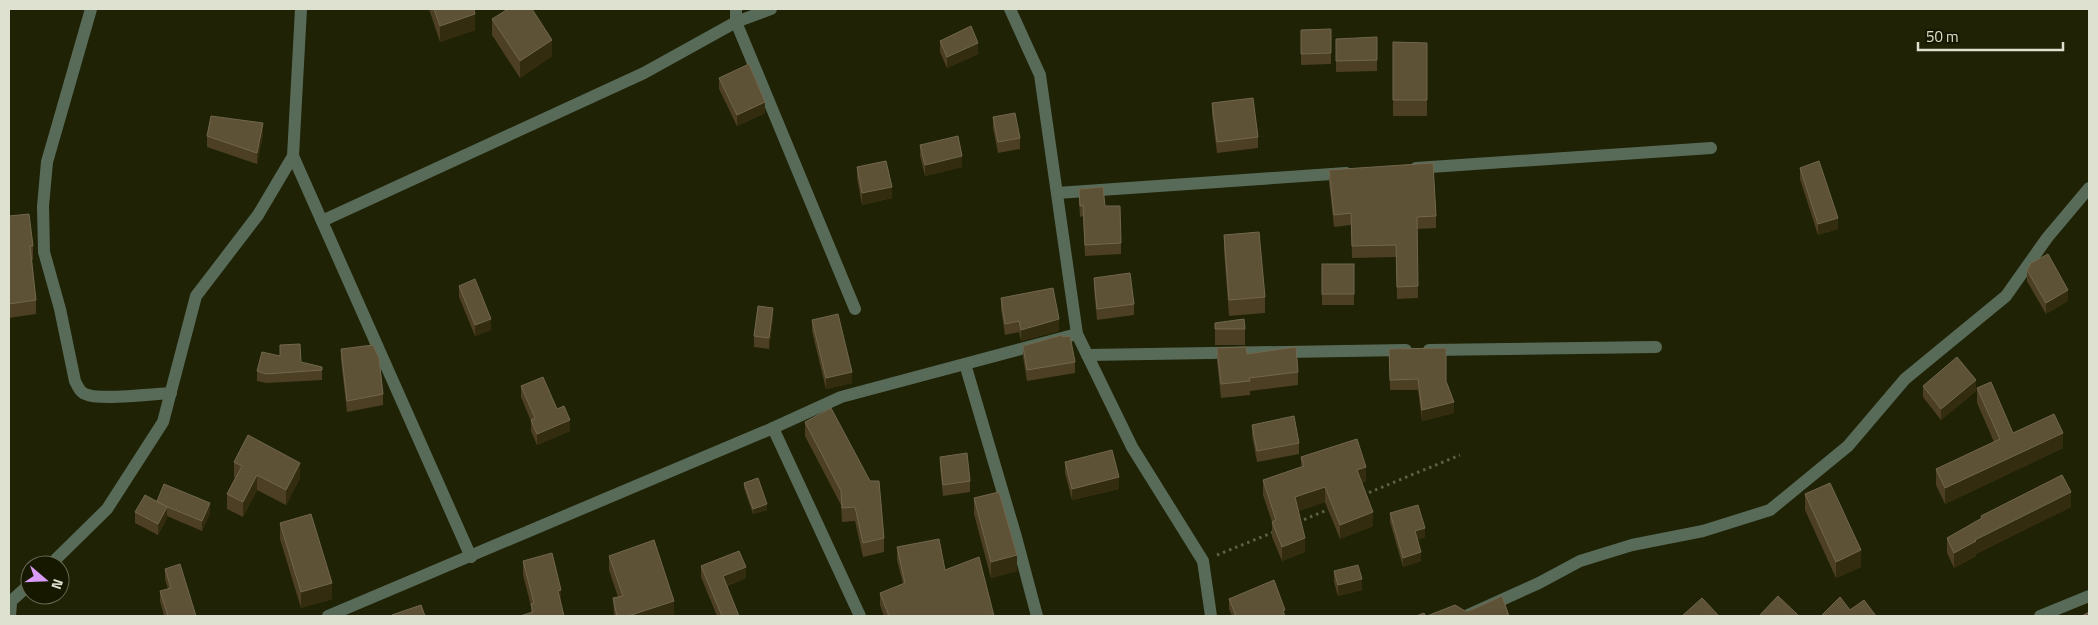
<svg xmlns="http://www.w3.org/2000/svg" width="2098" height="625" viewBox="0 0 2098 625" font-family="'Titillium Web',sans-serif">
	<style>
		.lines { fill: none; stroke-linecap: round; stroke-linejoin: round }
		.path { stroke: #5e6147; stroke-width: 3; stroke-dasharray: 2.5 4; stroke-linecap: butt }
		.minor { stroke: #586b59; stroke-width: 12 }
		.wall { fill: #4d3f24 }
		.shaded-wall { fill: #342c0f }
		.building { fill: #5d5136; stroke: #71674e }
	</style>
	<rect width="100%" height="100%" fill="#1f2204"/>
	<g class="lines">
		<g class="path">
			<polyline points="1363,495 1460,455"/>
			<polyline points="1298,522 1332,508"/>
			<polyline points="1217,555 1274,532"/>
		</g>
		<g class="minor">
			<path d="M91,9L47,162L43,206L44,252L60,309L75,381C78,387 80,393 88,395C103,400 153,394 171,393"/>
			<polyline points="736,9 736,22 771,9"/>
			<polyline points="1010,9 1040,75 1077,334 1132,447 1203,561 1211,616"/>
			<polyline points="293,156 471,557"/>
			<polyline points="1416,168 1711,148"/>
			<polyline points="1057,193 1346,173"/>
			<polyline points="322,221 644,73 736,22 855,309"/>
			<polyline points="1429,350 1656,347"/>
			<polyline points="1087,355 1406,350"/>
			<polyline points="965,364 1016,537 1037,616"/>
			<polyline points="773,428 860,616"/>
			<polyline points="50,565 107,509 163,422 196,296 258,215 293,156 301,9"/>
			<polyline points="9,603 30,584"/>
			<polyline points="10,616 11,603"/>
			<polyline points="328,616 773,428 841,397 1077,334"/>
			<polyline points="1466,616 1539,583 1580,561 1632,545 1703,531 1770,510 1848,446 1905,379 2006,296 2047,238 2089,188"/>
			<polyline points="2040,616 2089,596"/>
		</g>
	</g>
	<g class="wall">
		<polygon points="429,9 474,9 475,30 440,42"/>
		<polygon points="492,19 552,56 520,78 492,35"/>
		<polygon points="1331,29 1331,64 1301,65 1301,30"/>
		<polygon points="1336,39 1377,60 1377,71 1336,72"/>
		<polygon points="940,41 978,54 947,68 940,52"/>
		<polygon points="1393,42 1427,43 1427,116 1393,116"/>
		<polygon points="719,78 765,113 737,126 719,89"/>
		<polygon points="1212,103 1258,137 1258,148 1217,153 1212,114"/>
		<polygon points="993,117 1020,138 1020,149 998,153 993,128"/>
		<polygon points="263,134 257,164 207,147 207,136"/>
		<polygon points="920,145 962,167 925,176 920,156"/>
		<polygon points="857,167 892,198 862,205 857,178"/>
		<polygon points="1800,168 1838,229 1818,235 1800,179"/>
		<polygon points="1329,170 1436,216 1436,228 1417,229 1418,298 1397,299 1396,257 1352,258 1351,225 1334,227 1329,182"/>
		<polygon points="1079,189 1105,206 1121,243 1121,254 1085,256 1083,216 1080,217 1079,200"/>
		<polygon points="9,216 33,246 33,260 32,260 36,300 36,314 9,318"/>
		<polygon points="1224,235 1265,297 1265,313 1229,316 1224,251"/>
		<rect x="1322" y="264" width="32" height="41"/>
		<polygon points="2027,270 2068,301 2046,314 2027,281"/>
		<polygon points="1094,278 1134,304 1134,315 1097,320 1094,289"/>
		<polygon points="459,286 491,330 475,336 459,297"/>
		<polygon points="1001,298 1059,331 1021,341 1019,332 1005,335 1001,309"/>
		<polygon points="773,319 769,349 754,347 754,336"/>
		<polygon points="812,320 852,383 826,389 812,331"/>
		<polygon points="1215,323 1245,329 1245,345 1215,345"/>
		<polygon points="1062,337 1075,362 1075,373 1027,381 1023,357 1023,346"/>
		<polygon points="280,345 301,362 322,367 322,380 266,383 257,381 257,371 280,356"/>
		<polygon points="1217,348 1247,354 1298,372 1298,385 1250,391 1250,395 1221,398 1217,361"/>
		<polygon points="341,349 383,394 383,405 347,412 341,360"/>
		<polygon points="1389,349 1446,381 1454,413 1422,421 1418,390 1390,390"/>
		<polygon points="521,386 557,409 570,431 537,445 531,431 531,421 521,397"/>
		<polygon points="1923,386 1976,391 1941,420 1923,397"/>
		<polygon points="1977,388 2013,433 2063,448 1945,504 1936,485 1936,469 1994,442 1977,403"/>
		<polygon points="805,422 884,538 884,552 863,557 855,521 842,522 841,505 805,436"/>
		<polygon points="1252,425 1299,443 1299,454 1257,462 1252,436"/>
		<polygon points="940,457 970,481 970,492 943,496 940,468"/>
		<polygon points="1301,457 1366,481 1362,483 1373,526 1340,539 1325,502 1298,511 1305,552 1282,561 1272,537 1272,522 1263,495 1263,480 1301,467"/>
		<polygon points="234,462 300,478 286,505 257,490 243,517 227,509 227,494 235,478 234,477"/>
		<polygon points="1065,462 1119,489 1072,500 1065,473"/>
		<polygon points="744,483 767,510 753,514 744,488"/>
		<polygon points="1805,494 1861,567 1836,578 1805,510"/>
		<polygon points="974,498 1017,571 991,578 974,514"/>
		<polygon points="157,501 210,513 202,531 167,516 167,518 158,535 135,523 135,512"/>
		<polygon points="2071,507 1976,554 1976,556 1954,568 1947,553 1947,538 1981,519 1981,516"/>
		<polygon points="1390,513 1425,537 1418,539 1421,561 1403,567 1390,522"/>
		<polygon points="280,523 332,599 301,608 280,539"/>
		<polygon points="897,547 945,570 994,616 884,616 880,605 880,593 903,584 897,560"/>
		<polygon points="609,556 674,616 614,616 613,598 618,597 609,570"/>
		<polygon points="523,561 561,604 531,613 531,606 523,575"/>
		<polygon points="701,566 746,578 727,586 739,616 717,616 701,577"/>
		<polygon points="165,569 196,616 164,616 160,601 160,591 168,589 165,579"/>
		<polygon points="1334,571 1362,590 1338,596 1334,582"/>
		<polygon points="1229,599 1285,616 1232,616 1229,609"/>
	</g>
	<g class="shaded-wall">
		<polygon points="475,14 475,30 440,42 440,26"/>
		<polygon points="552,40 552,56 520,78 520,61"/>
		<polygon points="978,43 978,54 947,68 947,57"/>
		<polygon points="765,102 765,113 737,126 737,115"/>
		<polygon points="263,123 263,134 257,164 257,153"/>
		<polygon points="962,156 962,167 925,176 925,165"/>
		<polygon points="892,187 892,198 862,205 862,193"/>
		<polygon points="1838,218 1838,229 1818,235 1818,224"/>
		<polygon points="2068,290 2068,301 2046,314 2046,303"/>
		<polygon points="773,308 773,319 769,349 769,338"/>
		<polygon points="491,319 491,330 475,336 475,325"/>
		<polygon points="1059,319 1059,331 1021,341 1021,330"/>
		<polygon points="852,372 852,383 826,389 826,378"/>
		<polygon points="1976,380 1976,391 1941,420 1941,409"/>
		<polygon points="1454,402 1454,413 1422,421 1422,410"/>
		<polygon points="570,420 570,431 537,445 537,434"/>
		<polygon points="2063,433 2063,448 1945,504 1945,488"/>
		<polygon points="300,463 300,478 286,505 286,490"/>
		<polygon points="1366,467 1366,481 1357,484 1357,470"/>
		<polygon points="257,475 257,490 243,517 243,502"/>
		<polygon points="1119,477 1119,489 1072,500 1072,489"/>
		<polygon points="1325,487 1325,502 1295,512 1295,497"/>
		<polygon points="2071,492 2071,507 1976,554 1976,556 1954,568 1954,553 1975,540"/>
		<polygon points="210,503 210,513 202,531 202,521"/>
		<polygon points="767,504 767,510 753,514 753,509"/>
		<polygon points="167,507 167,518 158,535 158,524"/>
		<polygon points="1373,512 1373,526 1340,539 1340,525"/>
		<polygon points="1425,528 1425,537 1415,540 1415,531"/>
		<polygon points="1305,538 1305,552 1282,561 1282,547"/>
		<polygon points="1861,550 1861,567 1836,578 1836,562"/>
		<polygon points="1421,552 1421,561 1403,567 1403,558"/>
		<polygon points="1017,555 1017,571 991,578 991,562"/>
		<polygon points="746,567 746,578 723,587 723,576"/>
		<polygon points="1362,579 1362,590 1338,596 1338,585"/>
		<polygon points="332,583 332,599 301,608 301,592"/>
		<polygon points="561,590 561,604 558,591"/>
		<polygon points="674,601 674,616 628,616"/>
	</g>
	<g class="building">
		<polygon points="434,9 474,9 475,14 440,26"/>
		<polygon points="508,9 532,9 552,40 520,61 492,19"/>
		<polygon points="971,26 978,43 947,57 940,41"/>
		<polygon points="1331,29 1331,53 1301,54 1301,30"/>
		<polygon points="1377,37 1377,60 1336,61 1336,39"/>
		<polygon points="1393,42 1427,43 1427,100 1393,100"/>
		<polygon points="749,64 765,102 737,115 719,78"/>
		<polygon points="1253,98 1258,137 1217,142 1212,103"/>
		<polygon points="1015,113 1020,138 998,142 993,117"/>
		<polygon points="211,116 263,123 257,153 207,136"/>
		<polygon points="958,136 962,156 925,165 920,145"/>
		<polygon points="886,161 892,187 862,193 857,167"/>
		<polygon points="1819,161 1838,218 1818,224 1800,168"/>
		<polygon points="1433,163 1436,216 1417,217 1418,286 1397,287 1396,245 1352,246 1351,213 1334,215 1329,170"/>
		<polygon points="1103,187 1105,206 1120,206 1121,243 1085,245 1083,205 1080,206 1079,189"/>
		<polygon points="29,214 33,246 30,246 36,300 9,304 9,216"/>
		<polygon points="1259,232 1265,297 1229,300 1224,235"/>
		<polygon points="2048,254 2068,290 2046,303 2027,270 2031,263"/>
		<rect x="1322" y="264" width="32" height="30"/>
		<polygon points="1130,273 1134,304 1097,309 1094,278"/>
		<polygon points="475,279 491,319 475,325 459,286"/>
		<polygon points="1053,288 1059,319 1021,330 1019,321 1005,324 1001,298"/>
		<polygon points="758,306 773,308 769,338 754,336"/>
		<polygon points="838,314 852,372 826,378 812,320"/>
		<polygon points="1244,319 1245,329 1215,329 1215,323"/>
		<polygon points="1062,335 1062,337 1070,336 1075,362 1027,370 1023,346"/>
		<polygon points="300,344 301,362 322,367 322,370 266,374 257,371 262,352 280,356 280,345"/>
		<polygon points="373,345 379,358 383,394 347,401 341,349"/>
		<polygon points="1246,347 1247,354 1296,347 1298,372 1249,378 1250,381 1221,384 1217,348"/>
		<polygon points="1446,348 1446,381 1454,402 1422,410 1418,379 1390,380 1389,349"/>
		<polygon points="1957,357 1976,380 1941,409 1923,386"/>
		<polygon points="543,377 557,409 564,406 570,420 537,434 531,420 535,418 521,386"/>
		<polygon points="1991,382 2013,433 2054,414 2063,433 1945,488 1936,469 2000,439 1977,388"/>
		<polygon points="831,408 870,481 879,481 884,538 863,543 855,507 842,508 841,491 805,422"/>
		<polygon points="1294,416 1299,443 1257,451 1252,425"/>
		<polygon points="248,435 300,463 286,490 257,475 243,502 227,494 242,466 234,462"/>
		<polygon points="1357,439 1366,467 1357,470 1373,512 1340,525 1325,487 1295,497 1305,538 1282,547 1272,522 1276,520 1263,480 1304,466 1301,457"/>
		<polygon points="1112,450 1119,477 1072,489 1065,462"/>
		<polygon points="967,453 970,481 943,485 940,457"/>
		<polygon points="2062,475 2071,492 1975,540 1976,541 1954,553 1947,538 1982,518 1981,516"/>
		<polygon points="758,478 767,504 753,509 744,483"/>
		<polygon points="1830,483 1861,550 1836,562 1805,494"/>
		<polygon points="164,484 210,503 202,521 165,506 157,501"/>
		<polygon points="999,492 1017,555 991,562 974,498"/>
		<polygon points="145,495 167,507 158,524 135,512"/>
		<polygon points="1418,505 1425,528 1415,531 1421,552 1403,558 1390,513"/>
		<polygon points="311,514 332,583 301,592 280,523"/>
		<polygon points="939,539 945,570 979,557 994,616 889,616 880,593 905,583 897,547"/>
		<polygon points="654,540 674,601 628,616 617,616 613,598 623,596 609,556"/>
		<polygon points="739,551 746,567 723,576 739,616 722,616 701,566"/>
		<polygon points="552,553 561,590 558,591 564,616 520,616 533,612 531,604 534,603 523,561"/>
		<polygon points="180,564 196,616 168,616 160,591 171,588 165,569"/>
		<polygon points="1358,565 1362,579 1338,585 1334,571"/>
		<polygon points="1274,580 1285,610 1283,611 1285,616 1236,616 1229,599"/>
		<polygon points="1502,596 1509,616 1427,616 1455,605 1465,611 1469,611"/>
		<polygon points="1778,596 1799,616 1759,616"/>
		<polygon points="1840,597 1850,610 1864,600 1876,616 1821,616"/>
		<polygon points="1702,598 1719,616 1682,616"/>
		<polygon points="421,605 425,616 392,616 392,615"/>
		<polygon points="2089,612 2089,616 2082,616"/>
		<polygon points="1424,613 1426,616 1416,616"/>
	</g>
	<rect width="2098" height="625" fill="none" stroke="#dee1d0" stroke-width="20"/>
	<g transform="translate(45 580) rotate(109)"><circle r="24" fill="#161800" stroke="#666853"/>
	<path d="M0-4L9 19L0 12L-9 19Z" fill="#da9af7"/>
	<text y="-8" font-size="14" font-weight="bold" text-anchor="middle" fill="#dee1d0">N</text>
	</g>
	<path d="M1918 42v8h145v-8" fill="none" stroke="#dee1d0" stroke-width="2.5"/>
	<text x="1926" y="42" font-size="15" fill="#dee1d0" stroke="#161800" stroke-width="4" paint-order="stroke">50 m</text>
</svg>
